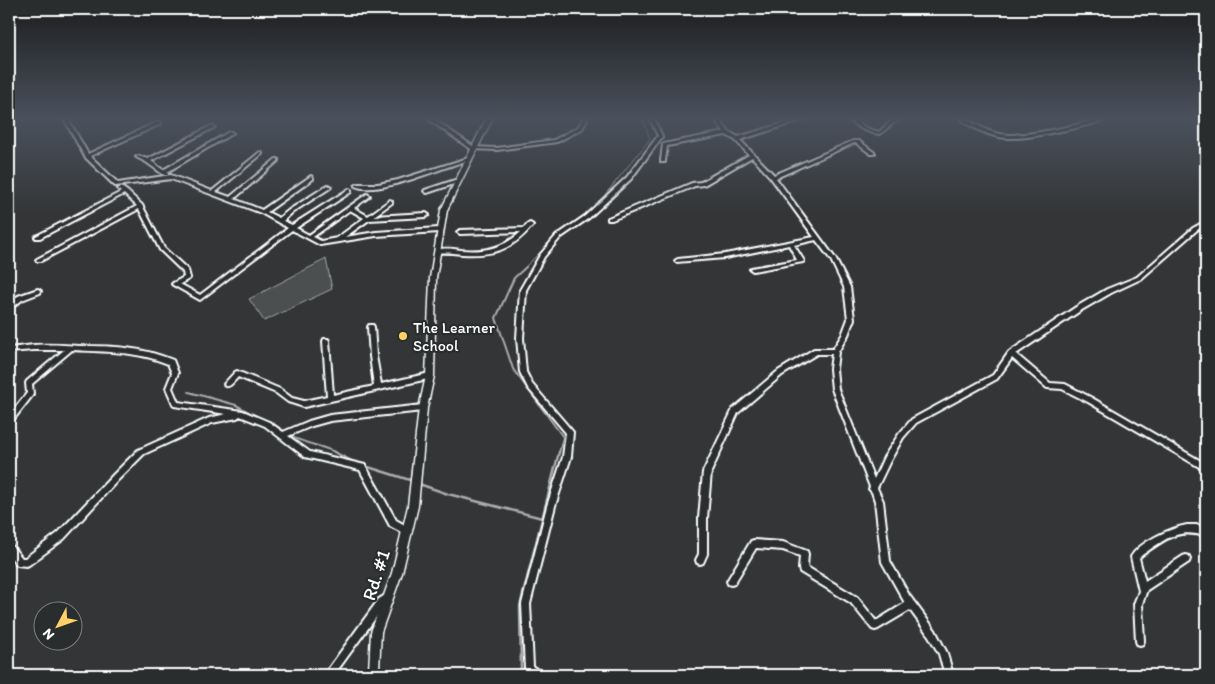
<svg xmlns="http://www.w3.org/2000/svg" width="1215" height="684" viewBox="0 0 1215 684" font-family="Itim,sans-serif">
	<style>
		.green { fill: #4c4f50; stroke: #a6a7a8 }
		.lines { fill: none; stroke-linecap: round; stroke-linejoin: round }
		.stream-far2 { stroke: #abacad; stroke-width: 1 }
		.stream-far1 { stroke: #abacad; stroke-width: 2 }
		.stream { stroke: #abacad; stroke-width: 2.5 }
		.minor-casing { stroke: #fff; stroke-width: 4 }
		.major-casing { stroke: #fff; stroke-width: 3 }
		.minor { fill: #2a2d2e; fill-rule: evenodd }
		.major { fill: #2a2d2e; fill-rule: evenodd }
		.poi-dot { fill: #ffd166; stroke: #2a2d2e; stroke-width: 2 }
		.labels { text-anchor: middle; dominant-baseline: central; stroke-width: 4.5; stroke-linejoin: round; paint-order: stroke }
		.poi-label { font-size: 16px; fill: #fff; stroke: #2a2d2e; text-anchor: start }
		.near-street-label { font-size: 19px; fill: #fff; stroke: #2a2d2e }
	</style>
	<rect width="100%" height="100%" fill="#333536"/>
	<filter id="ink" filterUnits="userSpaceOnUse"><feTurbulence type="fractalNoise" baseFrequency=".02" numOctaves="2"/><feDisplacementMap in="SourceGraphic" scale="10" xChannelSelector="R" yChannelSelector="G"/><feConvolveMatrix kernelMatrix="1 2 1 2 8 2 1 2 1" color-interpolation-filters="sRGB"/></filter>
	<g filter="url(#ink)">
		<polygon class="green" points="326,259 332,289 264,321 249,299"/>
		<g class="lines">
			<g class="stream-far2">
				<polyline points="596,206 650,139 643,119"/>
				<polyline points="524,268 553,240"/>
			</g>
			<g class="stream-far1">
				<polyline points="526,267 514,278 496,318 513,369 563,437 559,453"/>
				<polyline points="189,392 236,405 285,432"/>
				<path d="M289,435C304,444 321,445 337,453"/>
			</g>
			<g class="stream">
				<polyline points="334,452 358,464"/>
				<polyline points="365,466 413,481"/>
				<polyline points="419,484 448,494 542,518"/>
				<polyline points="525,675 521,673 520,606 559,452"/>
			</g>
			<defs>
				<g id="minor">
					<path d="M64,119H68L88,154L157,122H161V124L90,156L118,183L171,175L212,191L260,152L262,153V154L216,192L230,197L276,159H278V161L234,199L262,210L311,176L313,178V179L267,212L279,218L289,210L328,185L331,187L330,188L293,212L283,221L292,225L349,189L351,190V192L296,228L309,235L367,194L370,196L369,197L354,208L368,216L390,200L392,201V203L374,216L426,213L429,215L426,217L369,220L345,237L376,232L439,228L442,230L439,232L376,236L320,245L292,230L200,300L173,285L172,284L173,283L184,277L183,272L160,250L139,209L41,261H37L36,260L37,259L137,206L124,194L40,238H36L35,237L36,236L121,192L118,189L121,187L127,191L142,205L164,248L188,270L190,278L189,279L180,284L200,295L288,228L261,213L171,179L115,186L85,157ZM350,210L364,218L338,237L337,238L321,241L313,237Z"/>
					<polygon points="428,119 433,119 474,147 497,148 554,140 578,127 583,119 587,119 582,129 557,142 497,150 471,149"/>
					<path d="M650,119H654L662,136V137L631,179L589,218L560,238L544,257L526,290L523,338L526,372L532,384L573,432L571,457L555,506L530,604L533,667L543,672L544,675C537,676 528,677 525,669L522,604L547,506L563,457L566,433L528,388L520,372L517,338L520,290L540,255L556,236L585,216L627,177L658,136Z"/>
					<polygon points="715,119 719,119 729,132 738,137 798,119 805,119 740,140 774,175 853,141 859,141 875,153 873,154 871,154 856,143 854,143 776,178 835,258 850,287 854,319 848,335 838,352 836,369 838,389 874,479 884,457 899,434 912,419 993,375 1009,352 1076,307 1107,289 1137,277 1193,228 1206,221 1206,225 1197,230 1141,279 1111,293 1080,311 1016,354 1050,383 1065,384 1092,398 1206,464 1206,471 1088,402 1062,389 1047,388 1012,358 997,379 916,423 903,438 890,461 877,488 883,501 890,561 909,595 935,630 947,653 953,675 945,675 939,654 929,636 910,610 878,629 875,630 872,629 851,603 800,572 799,569 800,556 783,550 756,548 734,584 731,585 728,584 727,581 751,541 754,540 783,542 807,551 808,554 807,567 857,597 876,621 905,603 882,562 875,501 872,492 869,489 870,487 832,389 830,369 832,354 817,354 782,375 738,413 711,472 707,518 707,554 703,563 700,564 697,563 696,560 699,554 699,518 703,472 733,409 778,371 814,349 833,349 842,335 848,319 844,287 831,260 816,240 794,245 804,261 803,262 753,271 750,269 751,268 797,260 789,245 725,258 676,262 675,261 676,260 678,259 725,254 814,237 771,178 752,157 704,185 695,186 612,220 608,220 608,218 692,183 701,182 749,155 735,140 726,135 667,146 665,161 665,162 661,162 661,161 663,144 724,132"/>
					<path d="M849,119H854L866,128L879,132L893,119H898L880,134C868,133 857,128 849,119Z"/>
					<path d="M961,119C968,119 972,123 979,126C989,132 1000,135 1012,135C1033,134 1054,130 1075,125C1085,123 1095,119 1105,119C1097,124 1085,125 1076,128C1054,132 1021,141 999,137C986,134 971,128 961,119Z"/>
					<polygon points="1201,119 1206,119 1206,122"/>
					<polygon points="211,126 213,126 215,127 151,161 163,170 229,132 231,132 233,133 167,172 168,174 168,175 164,175 146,162 136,157 138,156 148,159"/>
					<path d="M468,158H470V160C444,166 378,197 355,186L358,184H378L398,180Z"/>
					<polygon points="458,179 460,180 460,182 427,193 424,191 425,190"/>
					<path d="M530,223L533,225L532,226C512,250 493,256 462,254C454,253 446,252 438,253L435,251L436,250L441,249C448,248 455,249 461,250C485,252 503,248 521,232L460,234L457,232L460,230L524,228L528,224Z"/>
					<polygon points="38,289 41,291 40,293 22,300 11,309 9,309 9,304 18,296"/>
					<path d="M369,325H373L374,327L376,356L381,384L430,373L432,374L433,376L432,378L304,407L288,402L276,393L238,377C234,381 230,388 225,386L224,384L235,372L237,371L280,389L292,398L304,401L327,396L323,341L324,339H328L329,341L333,395L374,386L370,356L368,327Z"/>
					<path d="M34,345C50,344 65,345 81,346C115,346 141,347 173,360L178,373L172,388L178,402L243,411L269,422L283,432L309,421L330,415L423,405L425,406L426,408L425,410L423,411L330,421L312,426L288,436L310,452L365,465L396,520L410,528L411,531L410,534L407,535L390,526L360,470L305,457L265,426L240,416L237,418L212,423L144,454L119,479L64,539L29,565L26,566L17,565L9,555V545L12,546L22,558H25L58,533L113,475L138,450L209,418L226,414L174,406L166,388L172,373L168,364C137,351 106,352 72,350L32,384L33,394L32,396L11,423L9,424V416L27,393L26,383L27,381L64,350H34L9,352V348Z"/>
					<path d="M1187,525H1196L1206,528V536C1176,528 1166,539 1142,555L1139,558L1145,581L1183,556L1186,555L1189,556L1190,559L1189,562L1147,590L1142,604L1144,641L1143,644L1140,645L1137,644L1136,641L1134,604L1139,591L1131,557C1139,542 1171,528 1187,525Z"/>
					<polygon points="387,594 390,595 391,598 390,601 385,605 334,675 325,675 326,672 379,599"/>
				</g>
				<polygon id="major" points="486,119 492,119 447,210 436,278 434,376 427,408 418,506 402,573 381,632 379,669 382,675 371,675 369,671 371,632 392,573 408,506 419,408 426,376 430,278 441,210"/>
			</defs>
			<use href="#minor" class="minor-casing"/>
			<use href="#major" class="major-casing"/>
			<use href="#minor" class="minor"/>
			<use href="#major" class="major"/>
		</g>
	</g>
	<linearGradient id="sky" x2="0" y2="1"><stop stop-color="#1c1d1e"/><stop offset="0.55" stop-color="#4a515d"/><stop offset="1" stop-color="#4a515d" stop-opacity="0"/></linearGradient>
	<rect width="1215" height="215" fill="url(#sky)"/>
	<circle class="poi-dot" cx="403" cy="336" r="5"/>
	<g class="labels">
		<g class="poi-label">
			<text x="413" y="327">The Learner<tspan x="413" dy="18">School</tspan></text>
		</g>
		<g class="near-street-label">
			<text transform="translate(376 575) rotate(-72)">Rd. #1</text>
		</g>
	</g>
	<rect width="1215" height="684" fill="none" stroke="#2a2d2e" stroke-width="30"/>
	<rect x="15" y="15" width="1185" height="654" fill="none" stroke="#fff" stroke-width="2" filter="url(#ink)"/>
	<g transform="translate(58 626) rotate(229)"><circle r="24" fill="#2a2d2e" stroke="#7f8182"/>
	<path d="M0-4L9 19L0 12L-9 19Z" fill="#ffd166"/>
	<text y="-8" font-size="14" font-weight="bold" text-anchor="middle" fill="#ffffff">N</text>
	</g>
</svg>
